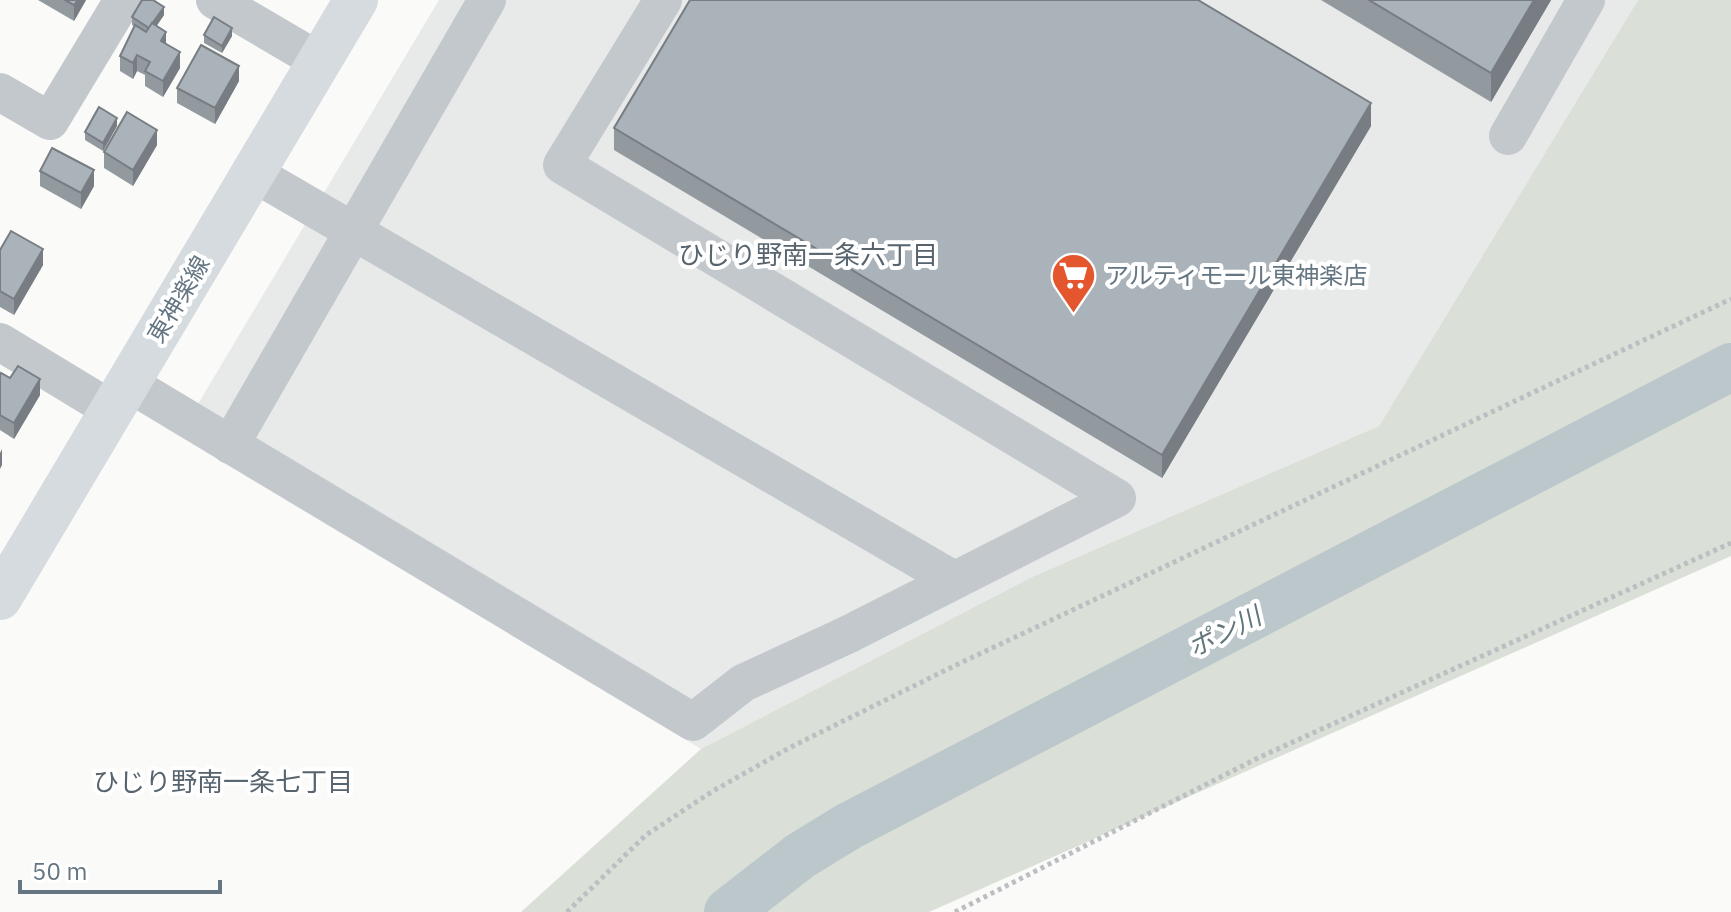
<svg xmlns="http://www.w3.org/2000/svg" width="1731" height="912" viewBox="0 0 1731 912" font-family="'IBM Plex Sans','Noto Sans JP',sans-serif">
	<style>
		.built { fill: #e8e9e9 }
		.green { fill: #dadfd7 }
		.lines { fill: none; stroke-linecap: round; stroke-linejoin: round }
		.river { stroke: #bbc7cb; stroke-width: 48 }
		.path { stroke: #bbbfc2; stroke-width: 5; stroke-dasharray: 4 4; stroke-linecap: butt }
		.minor { stroke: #c3c8cc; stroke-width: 38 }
		.major { stroke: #d6dbdf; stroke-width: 44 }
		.wall { fill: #929a9f }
		.shaded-wall { fill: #777d82 }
		.building { fill: #aab3b9; stroke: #777d82; stroke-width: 2 }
		.labels { text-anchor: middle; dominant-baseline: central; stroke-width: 8; stroke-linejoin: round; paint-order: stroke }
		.poi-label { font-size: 24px; fill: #657683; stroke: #fff; text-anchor: start }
		.street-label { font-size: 24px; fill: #657683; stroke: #fff }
		.neighbourhood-label { font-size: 26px; fill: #57646e; stroke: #fff }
		.water-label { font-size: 26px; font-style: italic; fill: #60757c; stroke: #fff }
	</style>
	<rect width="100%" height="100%" fill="#fafaf8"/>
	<polygon class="built" points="439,0 1638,0 1379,426 1032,577 701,749 180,434"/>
	<polygon class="green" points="1638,0 1731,0 1731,556 929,912 521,912 701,749 1032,577 1379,426"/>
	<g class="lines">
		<polyline class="river" points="728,912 800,856 849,826 1731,367"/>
		<g class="path">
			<polyline points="567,912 646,835 713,791 789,748 954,666 1731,299"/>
			<polyline points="955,912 1260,757 1731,543"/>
		</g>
		<g class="minor">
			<polyline points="215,0 319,61"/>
			<polyline points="0,92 50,121 123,0"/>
			<polyline points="1508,136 1586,0"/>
			<polyline points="253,173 954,580"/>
			<polyline points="0,342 112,410"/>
			<polyline points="128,383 693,722 743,683 847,635 1117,498 562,165 663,0"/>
			<polyline points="230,445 487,0"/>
		</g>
		<polyline class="major" points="0,598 356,0"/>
	</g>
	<g class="wall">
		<polygon points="38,0 86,0 74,21"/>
		<polygon points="1321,0 1551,0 1491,102"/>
		<polygon points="164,15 156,26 180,68 163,97 145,86 145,75 137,71 133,79 120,71 120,56 134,26 132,25 132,17"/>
		<polygon points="204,35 232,36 222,53 204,43"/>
		<polygon points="239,81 215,124 177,103 177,88"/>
		<polygon points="117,126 103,151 85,140 85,132"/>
		<polygon points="1371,126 1162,478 614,150 614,128"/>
		<polygon points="157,145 133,186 104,168 104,152"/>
		<polygon points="40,171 94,186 81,209 40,186"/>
		<polygon points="0,250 43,265 14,315 0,307"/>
		<polygon points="0,375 40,395 14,439 0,430"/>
	</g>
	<g class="shaded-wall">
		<polygon points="78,0 86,0 74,21 74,5"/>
		<polygon points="1534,0 1551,0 1491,102 1491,73"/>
		<polygon points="164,7 164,15 150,36 150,28"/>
		<polygon points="232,28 232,36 222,53 222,46"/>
		<polygon points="166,32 166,47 161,41"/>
		<polygon points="180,52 180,68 163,97 163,81"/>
		<polygon points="137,55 137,71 133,79 133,63"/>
		<polygon points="239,66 239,81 215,124 215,108"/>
		<polygon points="1371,103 1371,126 1162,478 1162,455"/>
		<polygon points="117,118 117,126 103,151 103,143"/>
		<polygon points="157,130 157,145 133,186 133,170"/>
		<polygon points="94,170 94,186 81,209 81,193"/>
		<polygon points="43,249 43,265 14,315 14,299"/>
		<polygon points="40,379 40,395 14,439 14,423"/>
		<polygon points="2,449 2,465 0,469 0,453"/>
	</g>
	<g class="building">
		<polygon points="65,0 78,0 74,5"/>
		<polygon points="142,0 153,0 164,7 149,28 132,17"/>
		<polygon points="690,0 1198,0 1371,103 1162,455 614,128"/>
		<polygon points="1369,0 1534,0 1491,73"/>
		<polygon points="214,17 232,28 222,46 204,35"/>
		<polygon points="152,23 166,32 161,41 180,52 163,81 145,71 150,62 137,55 133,63 120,56 135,25 146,32"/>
		<polygon points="201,45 239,66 215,108 177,88"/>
		<polygon points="99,107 117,118 103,143 85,132"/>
		<polygon points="127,112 157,130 133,170 104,152"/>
		<polygon points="52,148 94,170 81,193 40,171"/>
		<polygon points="11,231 43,249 14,299 0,291 0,250"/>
		<polygon points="18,366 40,379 14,423 0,415 0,375 1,373 10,378"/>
	</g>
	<defs>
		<symbol id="supermarket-pin" viewBox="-11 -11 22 30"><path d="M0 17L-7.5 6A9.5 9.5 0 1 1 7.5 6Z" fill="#e4572e" stroke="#fff"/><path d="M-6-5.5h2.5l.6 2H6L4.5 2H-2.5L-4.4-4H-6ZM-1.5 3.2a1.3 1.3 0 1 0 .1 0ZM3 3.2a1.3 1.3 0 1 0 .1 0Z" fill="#fff"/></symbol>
	</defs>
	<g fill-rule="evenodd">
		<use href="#supermarket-pin" x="1048" y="250" width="51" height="69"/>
	</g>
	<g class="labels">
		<g class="poi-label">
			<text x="1105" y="275">アルティモール東神楽店</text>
		</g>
		<g class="street-label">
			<text transform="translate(178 299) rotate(-59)">東神楽線</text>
		</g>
		<g class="neighbourhood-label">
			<text x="808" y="254">ひじり野南一条六丁目</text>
			<text x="223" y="781">ひじり野南一条七丁目</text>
		</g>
		<g class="water-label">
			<text transform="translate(1224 631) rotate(-27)">ポン川</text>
		</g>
	</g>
	<path d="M20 880v12h200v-12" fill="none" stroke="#657683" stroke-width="4"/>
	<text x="32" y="880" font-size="24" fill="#657683" stroke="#ffffff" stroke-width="6" paint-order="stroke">50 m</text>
</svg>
